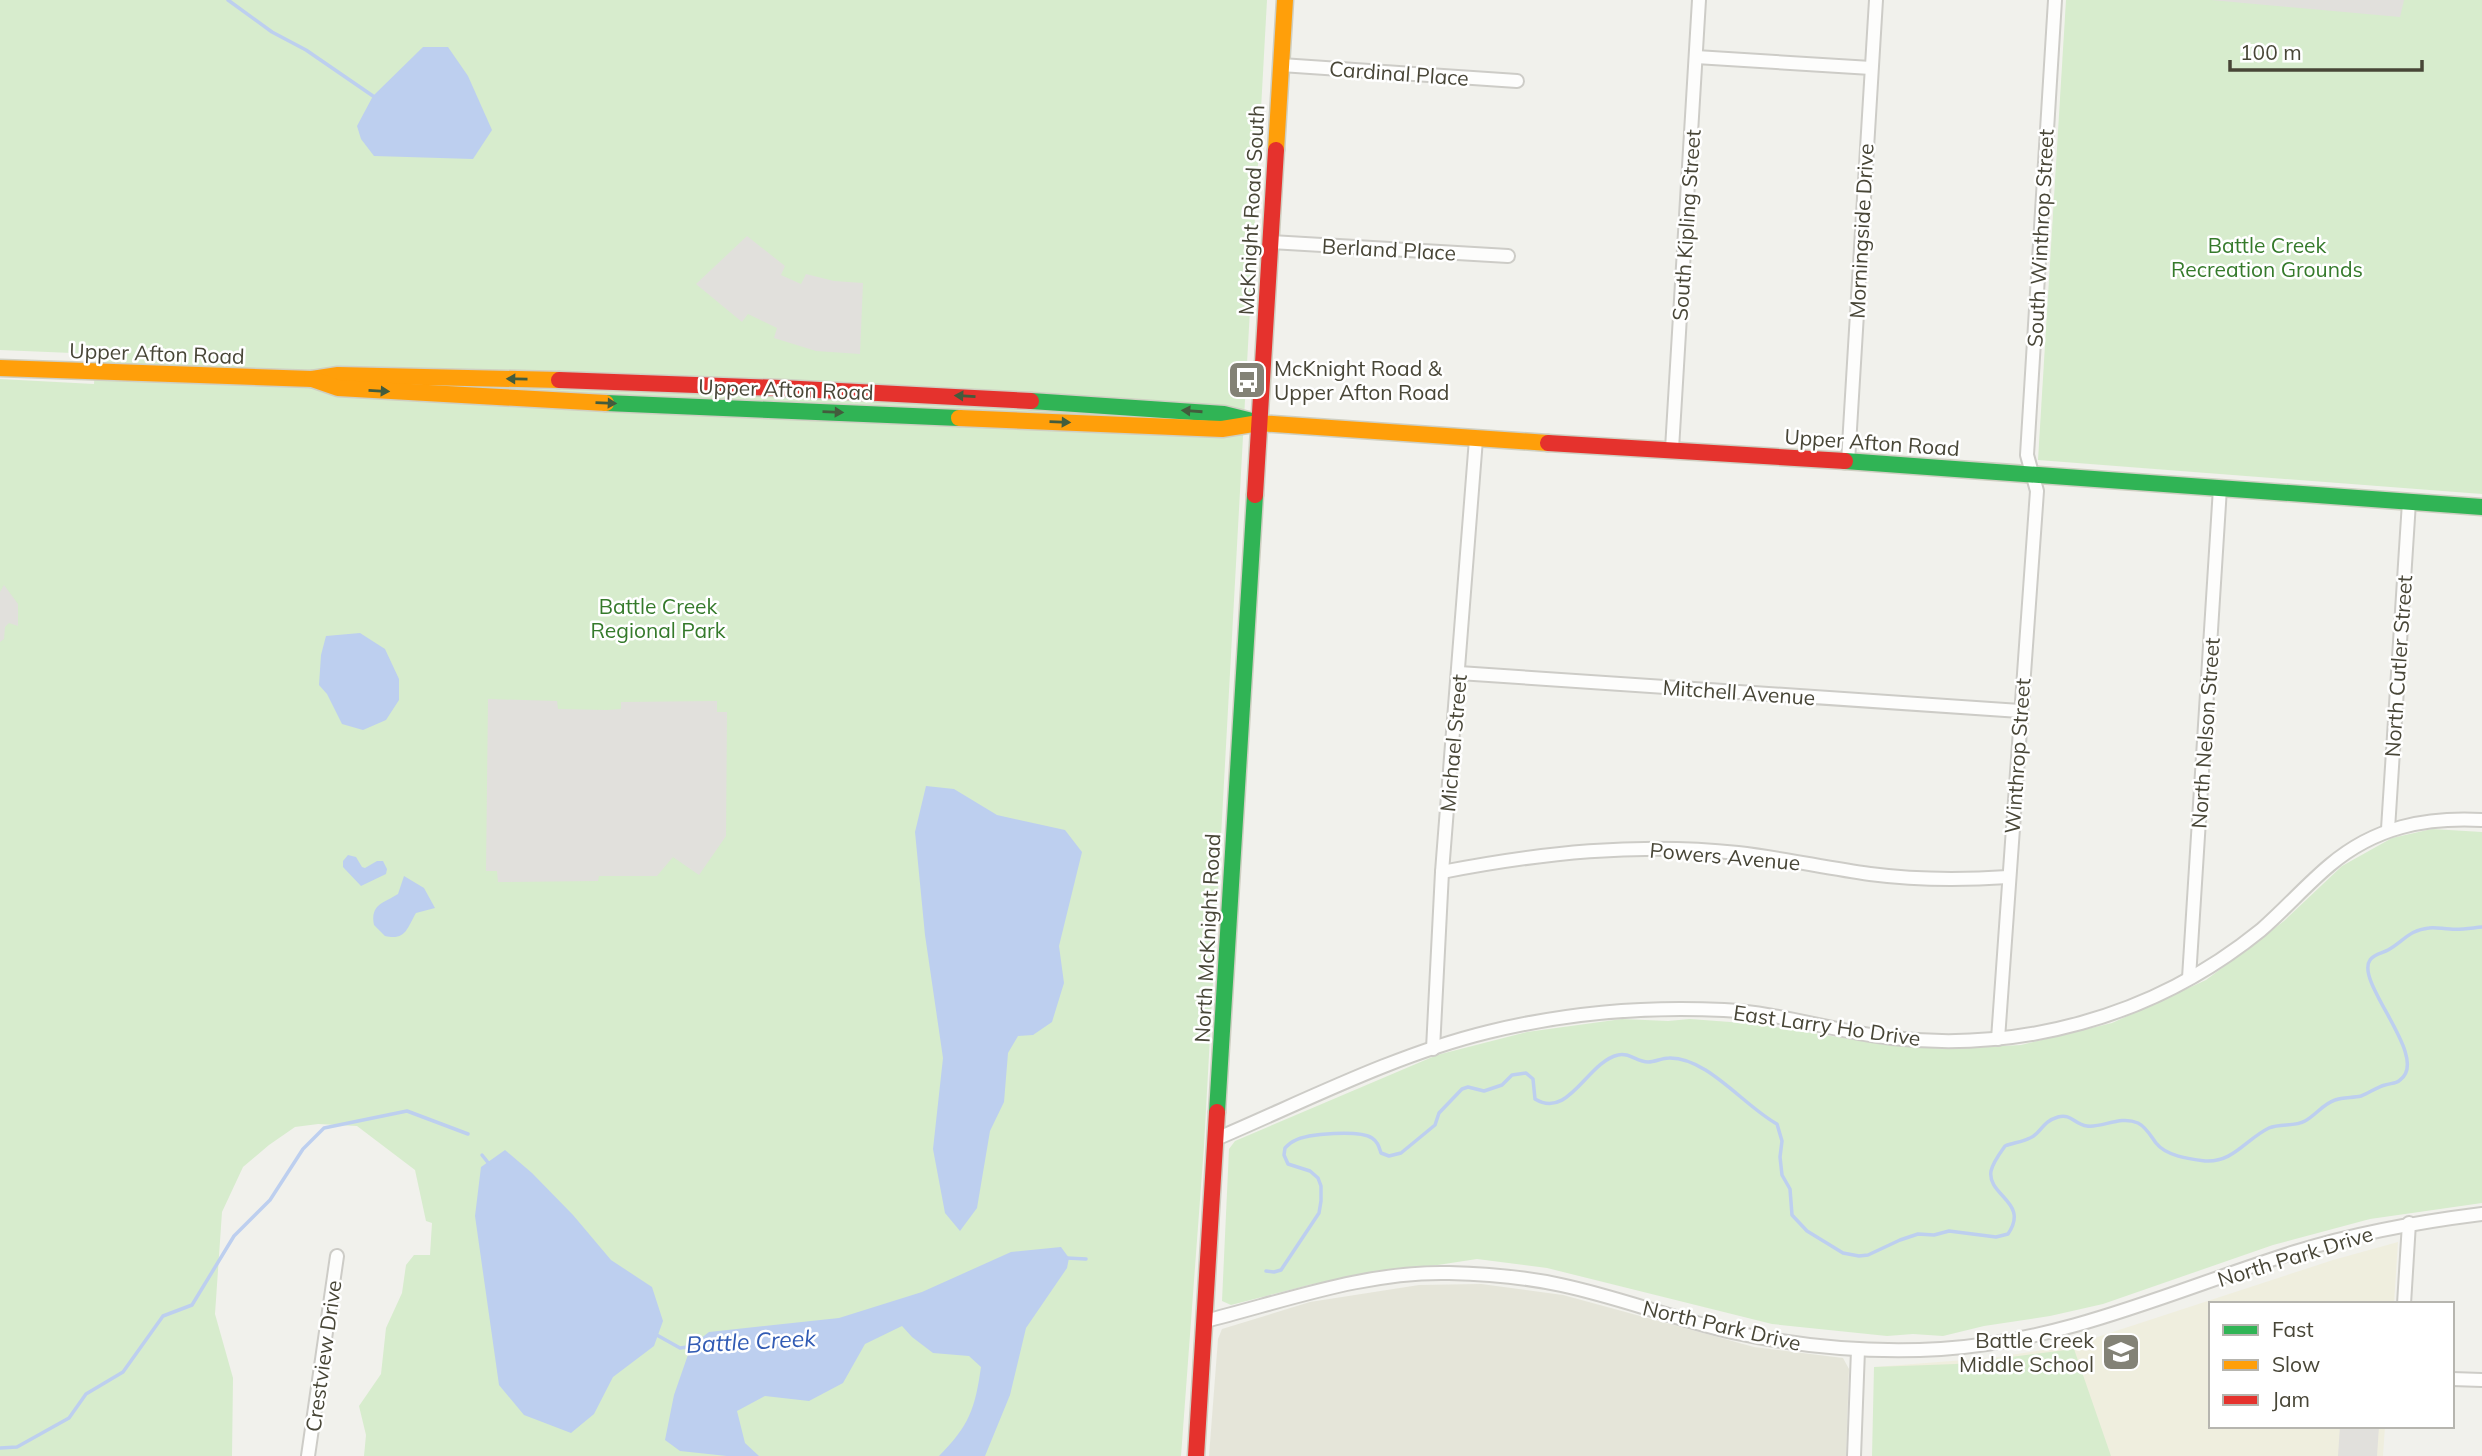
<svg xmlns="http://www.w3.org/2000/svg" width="2482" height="1456" viewBox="0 0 2482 1456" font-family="Mulish,sans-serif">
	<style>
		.residential { fill: #e5e5d9 }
		.education { fill: #efeede }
		.green { fill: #d7eccd }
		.parking { fill: #e1e0dc }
		.water { fill: #bdcfef }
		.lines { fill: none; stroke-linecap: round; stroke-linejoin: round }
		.stream { stroke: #bdcfef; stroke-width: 3.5 }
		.street-casing { stroke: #cdccc7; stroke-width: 16 }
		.fast-casing { stroke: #cfcfc2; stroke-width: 19 }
		.slow-casing { stroke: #cfcfc2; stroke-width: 19 }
		.jam-casing { stroke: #cfcfc2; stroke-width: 19 }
		.street { stroke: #fdfdfc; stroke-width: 12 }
		.fast { stroke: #30b455; stroke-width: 16 }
		.slow { stroke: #ff9f0a; stroke-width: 16 }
		.jam { stroke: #e5322d; stroke-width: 16 }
		.oneway { fill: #435c3d }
		.labels { text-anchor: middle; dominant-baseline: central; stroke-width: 5; stroke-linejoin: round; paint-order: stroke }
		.street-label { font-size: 21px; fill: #484637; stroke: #fff }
		.park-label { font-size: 21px; fill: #357a2b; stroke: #fff }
		.poi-label { font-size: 21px; fill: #484637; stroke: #fff; text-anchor: start }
		.water-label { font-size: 23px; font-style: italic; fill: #315bb4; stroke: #fff }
	</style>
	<rect width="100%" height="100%" fill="#f1f1ec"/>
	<polygon class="residential" points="1481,1284 1563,1295 1754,1347 1843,1358 1849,1369 1846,1456 1209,1456 1218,1339 1222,1329 1310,1302 1419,1285"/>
	<polygon class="education" points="2398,1242 2394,1304 2211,1304 2211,1426 2385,1426 2383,1456 1873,1456 1875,1367 1990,1358 2070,1346 2333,1260"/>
	<g class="green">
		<polygon points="0,0 1267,0 1204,1146 1181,1456 364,1456 366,1435 359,1406 381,1374 386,1328 402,1293 406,1265 414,1255 430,1255 432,1223 426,1221 415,1170 357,1126 318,1124 295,1127 269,1145 243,1167 222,1212 215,1314 233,1378 232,1456 0,1456 0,379 94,384 96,354 0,350"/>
		<polygon points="2066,0 2482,0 2482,494 2038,460"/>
		<polygon points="2432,829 2482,832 2482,1203 2370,1219 2273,1245 2103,1304 2050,1316 1984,1326 1943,1336 1913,1334 1887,1336 1772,1324 1547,1268 1477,1259 1313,1284 1231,1305 1222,1301 1229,1149 1235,1141 1437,1055 1527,1032 1622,1019 1668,1021 1690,1019 1757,1024 1874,1043 1945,1049 2021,1045 2112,1023 2206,980 2284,921 2342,866 2392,838"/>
		<polygon points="2074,1349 2111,1456 1872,1456 1874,1367 1956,1364"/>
	</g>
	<g class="parking">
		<polygon points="2211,0 2404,0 2400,17"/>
		<polygon points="747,236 785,266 781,275 801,284 806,274 834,281 863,283 860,354 816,351 774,338 777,328 748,314 742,322 696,284"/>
		<polygon points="4,585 18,604 18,626 9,623 5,627 4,639 0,642 0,592"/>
		<polygon points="488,699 557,701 558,709 607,710 621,709 621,702 717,701 717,712 727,712 726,836 699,875 673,857 657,876 599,876 598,881 498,882 497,871 486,871"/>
		<polygon points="2340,1426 2379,1426 2377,1456 2338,1456"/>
	</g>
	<g class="water">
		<polygon points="423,47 448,47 468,76 492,130 473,159 374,156 361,139 357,126 373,96"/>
		<polygon points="360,633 385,649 399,679 399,700 386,720 363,730 342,724 327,694 319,685 321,655 326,636"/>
		<polygon points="926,786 954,789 997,815 1065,830 1082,852 1059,946 1064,983 1052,1022 1033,1035 1018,1036 1008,1053 1004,1102 990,1131 977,1208 960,1231 945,1213 933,1149 943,1058 925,935 915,832"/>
		<polygon points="348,855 356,857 362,867 365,868 377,861 383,861 387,869 386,874 361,886 343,867 343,861"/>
		<path d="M404,876L424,888L435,908L416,913C407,928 406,941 385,936L374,925C370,904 384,903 398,894Z"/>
		<polygon points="505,1150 532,1173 573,1215 611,1260 652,1287 663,1321 654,1346 613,1377 594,1414 571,1433 524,1415 499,1385 475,1216 481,1167"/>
		<path d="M1061,1247L1069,1258L1067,1268L1026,1328L1010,1395L985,1456H939C969,1426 975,1409 981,1367L969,1356L933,1353L912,1337L902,1326L865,1344L843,1383L809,1401L765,1396L737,1411L745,1443L759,1456H727L680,1451L665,1440L674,1395L691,1346L709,1332L839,1318L922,1292L1011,1252Z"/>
	</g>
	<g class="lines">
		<g class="stream">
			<polyline points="228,0 272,32 306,50 373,96"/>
			<polyline points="482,1155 490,1165"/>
			<polyline points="1067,1258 1086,1259"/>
			<path d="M1266,1271L1274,1272L1281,1270L1319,1213L1321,1201V1186L1318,1178L1310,1171L1288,1164L1284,1155L1285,1148C1288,1145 1291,1142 1294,1141C1308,1133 1360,1130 1372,1138C1378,1142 1379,1147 1381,1153L1389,1156L1401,1153L1435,1125L1439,1113L1462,1089L1468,1087L1484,1091L1502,1085L1512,1075L1526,1073L1533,1079L1535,1099C1569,1120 1587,1062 1618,1055C1629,1052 1637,1062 1648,1062C1655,1062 1662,1058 1669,1058C1707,1057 1744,1106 1777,1124L1782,1141L1780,1157L1782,1175L1790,1189L1792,1215L1807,1231L1843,1253L1859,1256L1868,1255L1900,1240L1918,1234L1934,1235L1949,1231L1996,1237L2008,1234C2030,1202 1987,1196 1991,1171C1993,1162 2000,1153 2005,1146C2012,1143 2022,1142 2030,1138C2042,1133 2041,1122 2058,1117C2071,1113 2075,1125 2087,1126C2103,1128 2120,1115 2138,1123C2146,1127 2151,1136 2156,1143C2166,1156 2189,1159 2205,1161C2233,1163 2246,1139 2269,1128C2280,1123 2295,1127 2305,1121C2316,1115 2323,1104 2335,1100C2343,1097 2353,1098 2361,1096C2369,1093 2377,1087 2385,1085C2391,1083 2396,1084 2400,1080C2431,1058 2354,982 2370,960C2374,954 2383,953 2388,950C2404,941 2409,930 2429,928C2436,927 2443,929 2450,929C2461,930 2471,928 2482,927"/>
			<polyline points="655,1334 680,1348 696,1346"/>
			<polyline points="0,1448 17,1447 69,1418 86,1394 123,1372 163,1316 192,1305 234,1236 270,1200 303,1149 324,1128 407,1111 468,1134"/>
		</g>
		<defs>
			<g id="street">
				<polyline points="1696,57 1871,68"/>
				<polyline points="1281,65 1517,81"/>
				<polyline points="1271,242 1508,256"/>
				<polyline points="1672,449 1699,0"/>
				<polyline points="1848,462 1876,0"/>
				<polyline points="1459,673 2020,711"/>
				<polyline points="2388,829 2409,502"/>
				<path d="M1442,872C1540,853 1638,842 1738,853C1782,858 1826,868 1870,874C1916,880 1962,880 2008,877"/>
				<polyline points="2189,978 2220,488"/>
				<polyline points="1998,1039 2037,491 2027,455 2055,0"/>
				<polyline points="1433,1049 1442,872 1476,439"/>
				<path d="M1216,1139C1305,1101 1394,1055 1488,1032C1565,1013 1645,1006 1724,1010C1781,1013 1836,1032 1892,1038C1955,1045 2020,1040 2081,1023C2147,1005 2208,973 2261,930C2285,909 2306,885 2330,865C2375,827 2425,817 2482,820"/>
				<polyline points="2404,1304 2409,1223"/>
				<path d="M1205,1321C1285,1301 1366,1271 1449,1273C1486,1274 1525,1277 1561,1285C1618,1297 1674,1319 1732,1332C1801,1347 1871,1353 1941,1349C2067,1341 2177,1289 2295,1252C2356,1233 2418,1222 2482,1214"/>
				<polyline points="2452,1379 2482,1380"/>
				<polyline points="308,1456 337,1256"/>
				<polyline points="1854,1456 1858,1350"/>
			</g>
			<g id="fast">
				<polyline points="1031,401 1224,414 1256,422"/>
				<polyline points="606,403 959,418"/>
				<polyline points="1845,461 2482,507"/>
				<polyline points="1217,1112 1255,495"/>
			</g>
			<g id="slow">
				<polyline points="1276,150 1285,0"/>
				<polyline points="0,368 312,379 338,375 559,380"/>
				<polyline points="312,379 338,388 606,403"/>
				<polyline points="959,418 1222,429 1259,423 1548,443"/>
			</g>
			<g id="jam">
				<polyline points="559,380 781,388 1031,401"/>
				<polyline points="1548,443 1845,461"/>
				<polyline points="1255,495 1276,150"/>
				<polyline points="1196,1456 1217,1112"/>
			</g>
		</defs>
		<use href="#street" class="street-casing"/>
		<use href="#fast" class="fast-casing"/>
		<use href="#slow" class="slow-casing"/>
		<use href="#jam" class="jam-casing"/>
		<use href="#street" class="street"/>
		<use href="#fast" class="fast"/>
		<use href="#slow" class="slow"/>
		<use href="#jam" class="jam"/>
	</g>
	<defs><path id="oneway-solid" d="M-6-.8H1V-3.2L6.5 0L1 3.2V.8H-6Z" transform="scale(1.75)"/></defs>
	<g class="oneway">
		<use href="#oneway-solid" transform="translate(517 379) rotate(-179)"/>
		<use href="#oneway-solid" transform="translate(379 391) rotate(3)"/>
		<use href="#oneway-solid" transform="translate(965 396) rotate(-177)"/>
		<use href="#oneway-solid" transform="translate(606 403) rotate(2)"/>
		<use href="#oneway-solid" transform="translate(1192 411) rotate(-176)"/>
		<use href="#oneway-solid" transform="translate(833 412) rotate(2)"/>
		<use href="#oneway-solid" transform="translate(1060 422) rotate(2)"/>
	</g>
	<defs>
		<symbol id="bus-square" viewBox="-11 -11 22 22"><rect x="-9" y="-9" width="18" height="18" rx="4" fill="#838276" stroke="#fff"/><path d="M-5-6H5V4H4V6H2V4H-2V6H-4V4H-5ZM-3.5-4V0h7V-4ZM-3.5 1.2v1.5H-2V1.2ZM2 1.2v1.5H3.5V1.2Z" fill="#fff"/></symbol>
		<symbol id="school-square" viewBox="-11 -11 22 22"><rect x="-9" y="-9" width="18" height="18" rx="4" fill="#838276" stroke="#fff"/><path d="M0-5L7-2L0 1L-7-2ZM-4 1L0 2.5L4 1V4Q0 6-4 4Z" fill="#fff"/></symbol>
	</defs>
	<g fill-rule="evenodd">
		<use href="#bus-square" x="1225" y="358" width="44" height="44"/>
		<use href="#school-square" x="2099" y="1330" width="44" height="44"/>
	</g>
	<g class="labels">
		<g class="street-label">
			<text transform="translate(1399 73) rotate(4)">Cardinal Place</text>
			<text transform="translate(1251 210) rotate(-87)">McKnight Road South</text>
			<text transform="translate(1686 225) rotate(-86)">South Kipling Street</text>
			<text transform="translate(1861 231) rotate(-87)">Morningside Drive</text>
			<text transform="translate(2040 238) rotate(-87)">South Winthrop Street</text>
			<text transform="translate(1389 249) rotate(3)">Berland Place</text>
			<text transform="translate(157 353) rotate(2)">Upper Afton Road</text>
			<text transform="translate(786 389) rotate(2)">Upper Afton Road</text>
			<text transform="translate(1872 442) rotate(4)">Upper Afton Road</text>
			<text transform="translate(2398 666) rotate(-86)">North Cutler Street</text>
			<text transform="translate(1739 692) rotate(4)">Mitchell Avenue</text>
			<text transform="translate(2205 733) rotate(-86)">North Nelson Street</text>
			<text transform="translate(1453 743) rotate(-85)">Michael Street</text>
			<text transform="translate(2017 756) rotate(-86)">Winthrop Street</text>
			<text transform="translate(1725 856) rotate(5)">Powers Avenue</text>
			<text transform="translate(1207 938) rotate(-87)">North McKnight Road</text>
			<text transform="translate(1827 1025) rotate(8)">East Larry Ho Drive</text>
			<text transform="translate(2295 1256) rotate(-17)">North Park Drive</text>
			<text transform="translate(1722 1325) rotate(13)">North Park Drive</text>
			<text transform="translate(323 1356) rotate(-82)">Crestview Drive</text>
		</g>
		<g class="park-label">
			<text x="2267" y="245">Battle Creek<tspan x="2267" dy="24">Recreation Grounds</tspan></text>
			<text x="658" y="606">Battle Creek<tspan x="658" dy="24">Regional Park</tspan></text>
		</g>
		<g class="poi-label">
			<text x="1274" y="368">McKnight Road &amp;<tspan x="1274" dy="24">Upper Afton Road</tspan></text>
			<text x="2094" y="1340" text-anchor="end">Battle Creek<tspan x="2094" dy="24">Middle School</tspan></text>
		</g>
		<g class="water-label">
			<text transform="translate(751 1341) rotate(-3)">Battle Creek</text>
		</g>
	</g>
	<rect x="2209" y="1302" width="245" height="126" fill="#ffffff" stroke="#b6b5af" stroke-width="2"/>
	<rect x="2223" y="1325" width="35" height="10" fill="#30b455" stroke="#b6b5af" stroke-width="2"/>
	<text x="2272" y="1337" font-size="21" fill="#484637">Fast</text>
	<rect x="2223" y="1360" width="35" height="10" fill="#ff9f0a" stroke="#b6b5af" stroke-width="2"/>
	<text x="2272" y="1372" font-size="21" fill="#484637">Slow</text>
	<rect x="2223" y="1395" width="35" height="10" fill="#e5322d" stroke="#b6b5af" stroke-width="2"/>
	<text x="2272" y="1407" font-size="21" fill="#484637">Jam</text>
	<path d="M2230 60v10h192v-10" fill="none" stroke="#484637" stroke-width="3.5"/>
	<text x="2240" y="60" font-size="21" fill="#484637" stroke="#ffffff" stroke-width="5" paint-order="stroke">100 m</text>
</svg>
